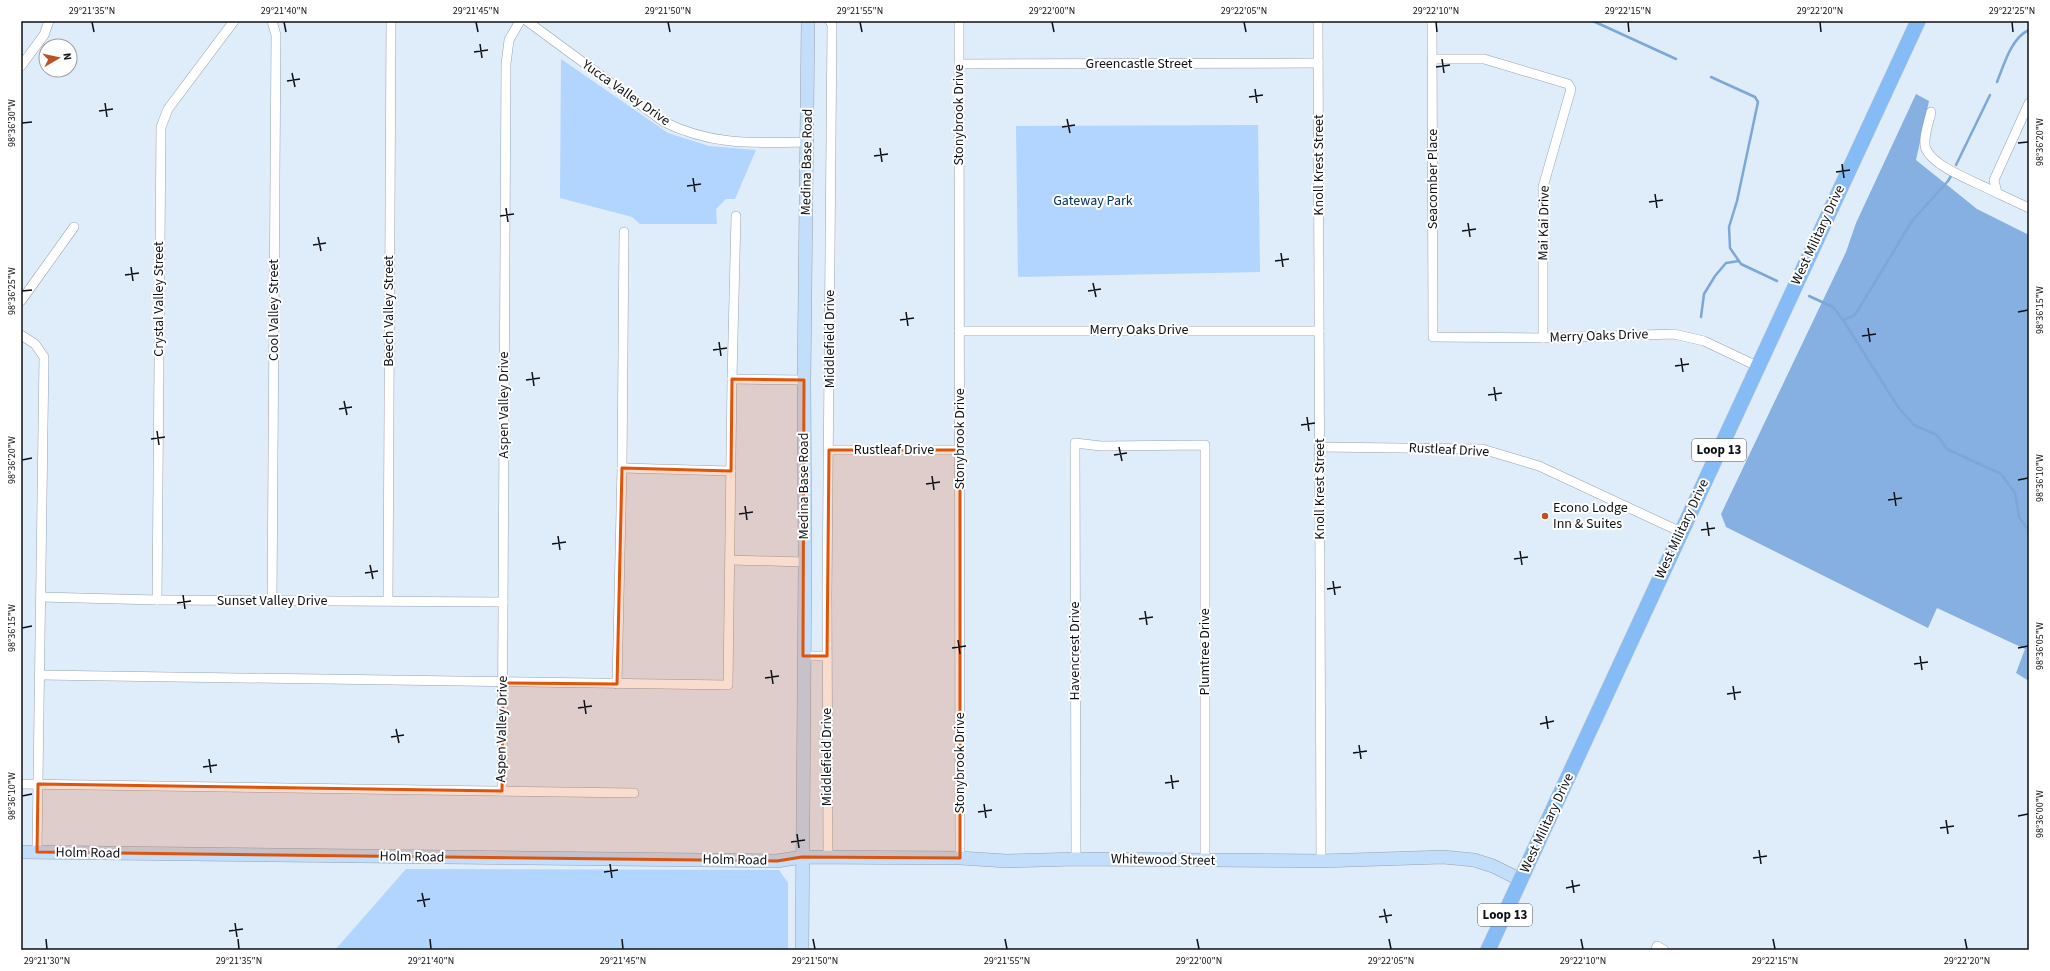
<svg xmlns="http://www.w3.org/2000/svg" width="2050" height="971" viewBox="0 0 2050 971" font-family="'Source Sans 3',sans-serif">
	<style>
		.green { fill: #b1d5fe }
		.forest { fill: #85b0e1 }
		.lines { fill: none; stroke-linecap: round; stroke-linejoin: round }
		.stream { stroke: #7ca7d7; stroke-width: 2.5 }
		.street-casing { stroke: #96a2af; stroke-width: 10 }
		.secondary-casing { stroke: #96a2af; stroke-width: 14 }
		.primary-casing { stroke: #cecfd0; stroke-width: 16 }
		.street { stroke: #fff; stroke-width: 9 }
		.secondary { stroke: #c2defa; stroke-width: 13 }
		.primary { stroke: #85bcf5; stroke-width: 15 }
		.marked { fill: #dd550c; fill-opacity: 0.2; stroke: #dd550c; stroke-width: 3; stroke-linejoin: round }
		.ticks { fill: none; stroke: #0c1015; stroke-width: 1.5 }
		.poi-dot { fill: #b95327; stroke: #fff; stroke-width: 1.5 }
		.labels { text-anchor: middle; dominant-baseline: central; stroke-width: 4; stroke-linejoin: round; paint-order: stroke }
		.shield { fill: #fff; stroke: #55585b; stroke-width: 1 }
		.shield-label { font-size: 13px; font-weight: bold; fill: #0c1015 }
		.street-label { font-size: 14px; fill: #0c1015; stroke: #fff }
		.park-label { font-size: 14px; fill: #043461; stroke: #fff }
		.poi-label { font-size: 14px; fill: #0c1015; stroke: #fff; text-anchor: start }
		.neatline { fill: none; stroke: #0c1015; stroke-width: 1.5 }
		.ticks-label { font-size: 10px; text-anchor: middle; fill: #0c1015 }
	</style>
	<rect width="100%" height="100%" fill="#dfecfa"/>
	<g class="green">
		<polygon points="561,59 668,133 709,146 756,150 735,199 726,199 716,209 717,224 640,224 632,217 560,198"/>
		<polygon points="1258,125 1260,272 1018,277 1016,126"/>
		<polygon points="406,869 779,870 788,883 788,950 335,950"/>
	</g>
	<polygon class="forest" points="1916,94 1929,101 1916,160 1977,209 2029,235 2029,681 2016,673 2025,649 1937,608 1928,628 1726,527 1721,514 1846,252 1856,223"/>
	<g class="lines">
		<g class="stream">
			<polyline points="1593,21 1676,59"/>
			<polyline points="1711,77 1755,97 1758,102 1737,201 1729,227 1730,248 1741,264 1777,281"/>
			<path d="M1997,82C2004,65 2011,38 2029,30"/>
			<polyline points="1956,165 1990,95"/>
			<polyline points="1951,176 1948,181 1912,221 1855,315 1843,320 1898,407 1914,425 1937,435 1947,449 2001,474 2015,493 2019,517 2029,531"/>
			<polyline points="1809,296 1833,307 1843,320"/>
			<polyline points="1701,317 1704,294 1715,276 1726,263 1739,261"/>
		</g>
		<defs>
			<g id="street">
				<polyline points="272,21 276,35 272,601"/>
				<path d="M527,21L664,122C713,146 754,143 807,142"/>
				<polyline points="959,21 960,858"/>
				<polyline points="1318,21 1321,861"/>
				<polyline points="1432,21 1433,337 1543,338 1674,334 1704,341 1757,366"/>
				<polyline points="1433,59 1484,59 1568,84 1571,89 1543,187 1543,338"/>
				<polyline points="959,64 1318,63"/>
				<polyline points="21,66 44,35 49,21"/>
				<polyline points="2029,103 1994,180 1997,193 2029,208"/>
				<path d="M1931,112C1929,122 1922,140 1926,149C1934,168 1979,183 1997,193"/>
				<polyline points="21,301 74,227"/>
				<polyline points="959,331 1319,331"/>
				<polyline points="21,335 35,344 44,357 37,852"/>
				<polyline points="732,379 804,380"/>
				<polyline points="1319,447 1482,449 1539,466 1681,532"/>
				<polyline points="829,450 960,450"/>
				<polyline points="622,468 731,471"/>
				<polyline points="730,560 805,562"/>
				<polyline points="41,597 157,600 503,602"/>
				<polyline points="157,600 161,127 168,109 234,21"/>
				<polyline points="388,601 391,21"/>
				<polyline points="803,656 827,656"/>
				<polyline points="40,675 728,685 732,379 736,216"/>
				<polyline points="617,684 622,468 624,232"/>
				<polyline points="21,784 634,793"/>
				<polyline points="502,791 506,64 509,40 520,21"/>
				<polyline points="828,857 827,595 832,25 830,21"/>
				<polyline points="1076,859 1075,443 1101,446 1205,445 1205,860"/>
				<polyline points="1656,950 1657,946 1664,950"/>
			</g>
			<g id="secondary">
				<polyline points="21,852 777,861 802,857 960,858 1007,861 1076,859 1321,861 1443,857 1474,860 1493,866 1521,880"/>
				<polyline points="802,950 805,562 804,380 808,21"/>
			</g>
			<polyline id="primary" points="1488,950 1918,21"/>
		</defs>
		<use href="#street" class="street-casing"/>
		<use href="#secondary" class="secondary-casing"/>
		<use href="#primary" class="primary-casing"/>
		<use href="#street" class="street"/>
		<use href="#secondary" class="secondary"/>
		<use href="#primary" class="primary"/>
	</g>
	<path class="marked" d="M732,379L804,380L803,656H827L829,450H960V858L802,857L777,861L37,852L38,784L502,791L503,683L617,684L622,468L731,471Z"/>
	<path class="ticks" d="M92,22L94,32M284,22L286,32M476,22L478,32M668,22L670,32M860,22L862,32M1052,22L1054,32M1244,22L1246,32M1436,22L1437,32M1628,22L1629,32M1820,22L1821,32M2012,22L2013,32M480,44L482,58M474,52L488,50M1442,59L1444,73M1436,67L1450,65M292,73L295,87M287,81L300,79M1255,89L1257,103M1249,97L1263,95M105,103L107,117M99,111L113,109M1067,119L1070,133M22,123L32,122M1062,127L1075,125M2018,143L2028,142M880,148L882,162M874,156L888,154M1842,164L1844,178M1836,172L1850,170M693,178L695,192M687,186L701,184M1655,194L1657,208M1649,202L1663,200M506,208L508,222M500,216L514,214M1468,223L1470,237M1462,231L1476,229M318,237L321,251M313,245L326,243M1281,253L1283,267M1275,261L1289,259M131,267L133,281M125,275L139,273M1093,283L1096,297M22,291L32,290M1088,291L1101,289M906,312L908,326M2018,312L2028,310M900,320L914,318M1868,328L1870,342M1862,336L1876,334M719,342L721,356M713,350L727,348M1681,358L1683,372M1675,366L1689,364M532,372L534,386M526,380L540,378M1494,387L1496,401M1488,395L1502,393M344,401L347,415M339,409L352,407M1307,417L1309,431M1301,425L1315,423M157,431L159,445M151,439L165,437M1119,447L1122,461M1114,455L1127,453M22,460L32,458M932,476L934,490M2018,480L2028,478M926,484L940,482M1894,492L1896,506M1888,500L1902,498M745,506L747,520M739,514L753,512M1707,522L1709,536M1701,530L1715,528M558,536L560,550M552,544L566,542M1520,551L1522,565M1514,559L1528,557M370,565L373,579M365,573L378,571M1333,581L1335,595M1327,589L1341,587M183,595L185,609M177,603L191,601M1145,611L1147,625M1139,619L1153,617M22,628L32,626M958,640L960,654M952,648L966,646M2018,648L2028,646M1920,656L1922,670M1914,664L1928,662M771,670L773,684M765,678L779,676M1733,686L1735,700M1727,694L1741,692M584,700L586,714M578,708L592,706M1546,716L1548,729M1540,724L1554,721M396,729L399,743M391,737L404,735M1359,745L1361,759M1353,753L1367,751M209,759L211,773M203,767L217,765M1171,775L1173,789M1165,783L1179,781M22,796L32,794M984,804L986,818M978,812L992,810M2018,816L2028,814M1946,820L1948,834M1940,828L1954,826M797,834L799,848M791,842L805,840M1759,850L1761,864M1753,858L1767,856M610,864L612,878M604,872L618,870M1572,880L1574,893M1566,888L1580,885M422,893L425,907M417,901L430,899M1384,909L1387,923M1379,917L1392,915M235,923L237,937M229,931L243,929M46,939L47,949M238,939L239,949M430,939L431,949M622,939L623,949M813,939L815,949M1005,939L1007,949M1197,939L1199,949M1389,939L1391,949M1581,939L1583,949M1773,939L1775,949M1965,939L1967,949"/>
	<circle class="poi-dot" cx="1545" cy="516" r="4"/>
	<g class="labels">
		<g class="shield">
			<rect x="1692" y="439" width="54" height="22" rx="3"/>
			<rect x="1478" y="904" width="54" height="22" rx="3"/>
		</g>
		<g class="shield-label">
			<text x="1719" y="450">Loop 13</text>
			<text x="1505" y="915">Loop 13</text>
		</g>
		<g class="street-label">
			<text x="1139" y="64">Greencastle Street</text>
			<text transform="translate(626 93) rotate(35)">Yucca Valley Drive</text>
			<text transform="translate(959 115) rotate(-90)">Stonybrook Drive</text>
			<text transform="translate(807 162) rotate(-89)">Medina Base Road</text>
			<text transform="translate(1319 165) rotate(-90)">Knoll Krest Street</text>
			<text transform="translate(1433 179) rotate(-90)">Seacomber Place</text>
			<text transform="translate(1544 223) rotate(-89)">Mai Kai Drive</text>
			<text transform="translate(1818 235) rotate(-65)">West Military Drive</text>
			<text transform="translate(159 299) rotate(-90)">Crystal Valley Street</text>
			<text transform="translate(274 310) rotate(-90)">Cool Valley Street</text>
			<text transform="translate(389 311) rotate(-90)">Beech Valley Street</text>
			<text x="1139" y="330">Merry Oaks Drive</text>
			<text transform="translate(1599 336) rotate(-2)">Merry Oaks Drive</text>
			<text transform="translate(830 339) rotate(-90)">Middlefield Drive</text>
			<text transform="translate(504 405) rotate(-90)">Aspen Valley Drive</text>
			<text transform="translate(960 439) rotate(-90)">Stonybrook Drive</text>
			<text x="894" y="450">Rustleaf Drive</text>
			<text transform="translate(1449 450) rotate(3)">Rustleaf Drive</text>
			<text transform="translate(804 486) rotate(-90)">Medina Base Road</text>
			<text transform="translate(1320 489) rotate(-90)">Knoll Krest Street</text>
			<text transform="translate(1682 529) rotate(-65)">West Military Drive</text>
			<text x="272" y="601">Sunset Valley Drive</text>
			<text transform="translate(1075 651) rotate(-90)">Havencrest Drive</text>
			<text transform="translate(1205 652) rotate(-90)">Plumtree Drive</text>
			<text transform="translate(502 729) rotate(-89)">Aspen Valley Drive</text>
			<text transform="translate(827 757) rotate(-90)">Middlefield Drive</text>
			<text transform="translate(960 763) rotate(-90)">Stonybrook Drive</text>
			<text transform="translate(1547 823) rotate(-65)">West Military Drive</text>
			<text transform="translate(88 853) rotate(1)">Holm Road</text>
			<text transform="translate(412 857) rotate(1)">Holm Road</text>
			<text transform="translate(735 860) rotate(1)">Holm Road</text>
			<text transform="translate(1163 860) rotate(1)">Whitewood Street</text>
		</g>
		<g class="park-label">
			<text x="1093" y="201">Gateway Park</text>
		</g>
		<g class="poi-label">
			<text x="1553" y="508">Econo Lodge<tspan x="1553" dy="16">Inn &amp; Suites</tspan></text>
		</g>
	</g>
	<rect width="2050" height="971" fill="none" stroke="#ffffff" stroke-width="44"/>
	<g transform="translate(58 58) rotate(81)"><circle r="19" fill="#ffffff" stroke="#9e9fa1"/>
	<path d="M0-3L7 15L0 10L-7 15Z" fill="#b95327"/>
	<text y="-6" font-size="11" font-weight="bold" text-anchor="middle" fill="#0c1015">N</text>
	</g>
	<rect x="22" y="22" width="2006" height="927" class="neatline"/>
	<g class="ticks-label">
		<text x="92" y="14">29°21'35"N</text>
		<text x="284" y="14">29°21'40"N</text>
		<text x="476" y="14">29°21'45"N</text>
		<text x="668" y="14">29°21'50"N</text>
		<text x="860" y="14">29°21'55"N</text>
		<text x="1052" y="14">29°22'00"N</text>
		<text x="1244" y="14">29°22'05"N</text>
		<text x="1436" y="14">29°22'10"N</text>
		<text x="1628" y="14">29°22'15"N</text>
		<text x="1820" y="14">29°22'20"N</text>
		<text x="2012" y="14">29°22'25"N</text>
		<text transform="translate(11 123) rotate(-90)" y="4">98°36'30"W</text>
		<text transform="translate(2039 142) rotate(-90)" y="4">98°36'20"W</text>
		<text transform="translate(11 291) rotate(-90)" y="4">98°36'25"W</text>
		<text transform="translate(2039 310) rotate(-90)" y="4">98°36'15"W</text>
		<text transform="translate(11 460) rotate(-90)" y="4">98°36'20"W</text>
		<text transform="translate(2039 478) rotate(-90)" y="4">98°36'10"W</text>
		<text transform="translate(11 628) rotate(-90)" y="4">98°36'15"W</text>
		<text transform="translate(2039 646) rotate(-90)" y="4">98°36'05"W</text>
		<text transform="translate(11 796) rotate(-90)" y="4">98°36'10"W</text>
		<text transform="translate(2039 814) rotate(-90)" y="4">98°36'00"W</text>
		<text x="47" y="964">29°21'30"N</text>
		<text x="239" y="964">29°21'35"N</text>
		<text x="431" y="964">29°21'40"N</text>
		<text x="623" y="964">29°21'45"N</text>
		<text x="815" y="964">29°21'50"N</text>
		<text x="1007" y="964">29°21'55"N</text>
		<text x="1199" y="964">29°22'00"N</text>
		<text x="1391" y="964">29°22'05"N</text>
		<text x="1583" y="964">29°22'10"N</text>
		<text x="1775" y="964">29°22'15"N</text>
		<text x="1967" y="964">29°22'20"N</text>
	</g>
</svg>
